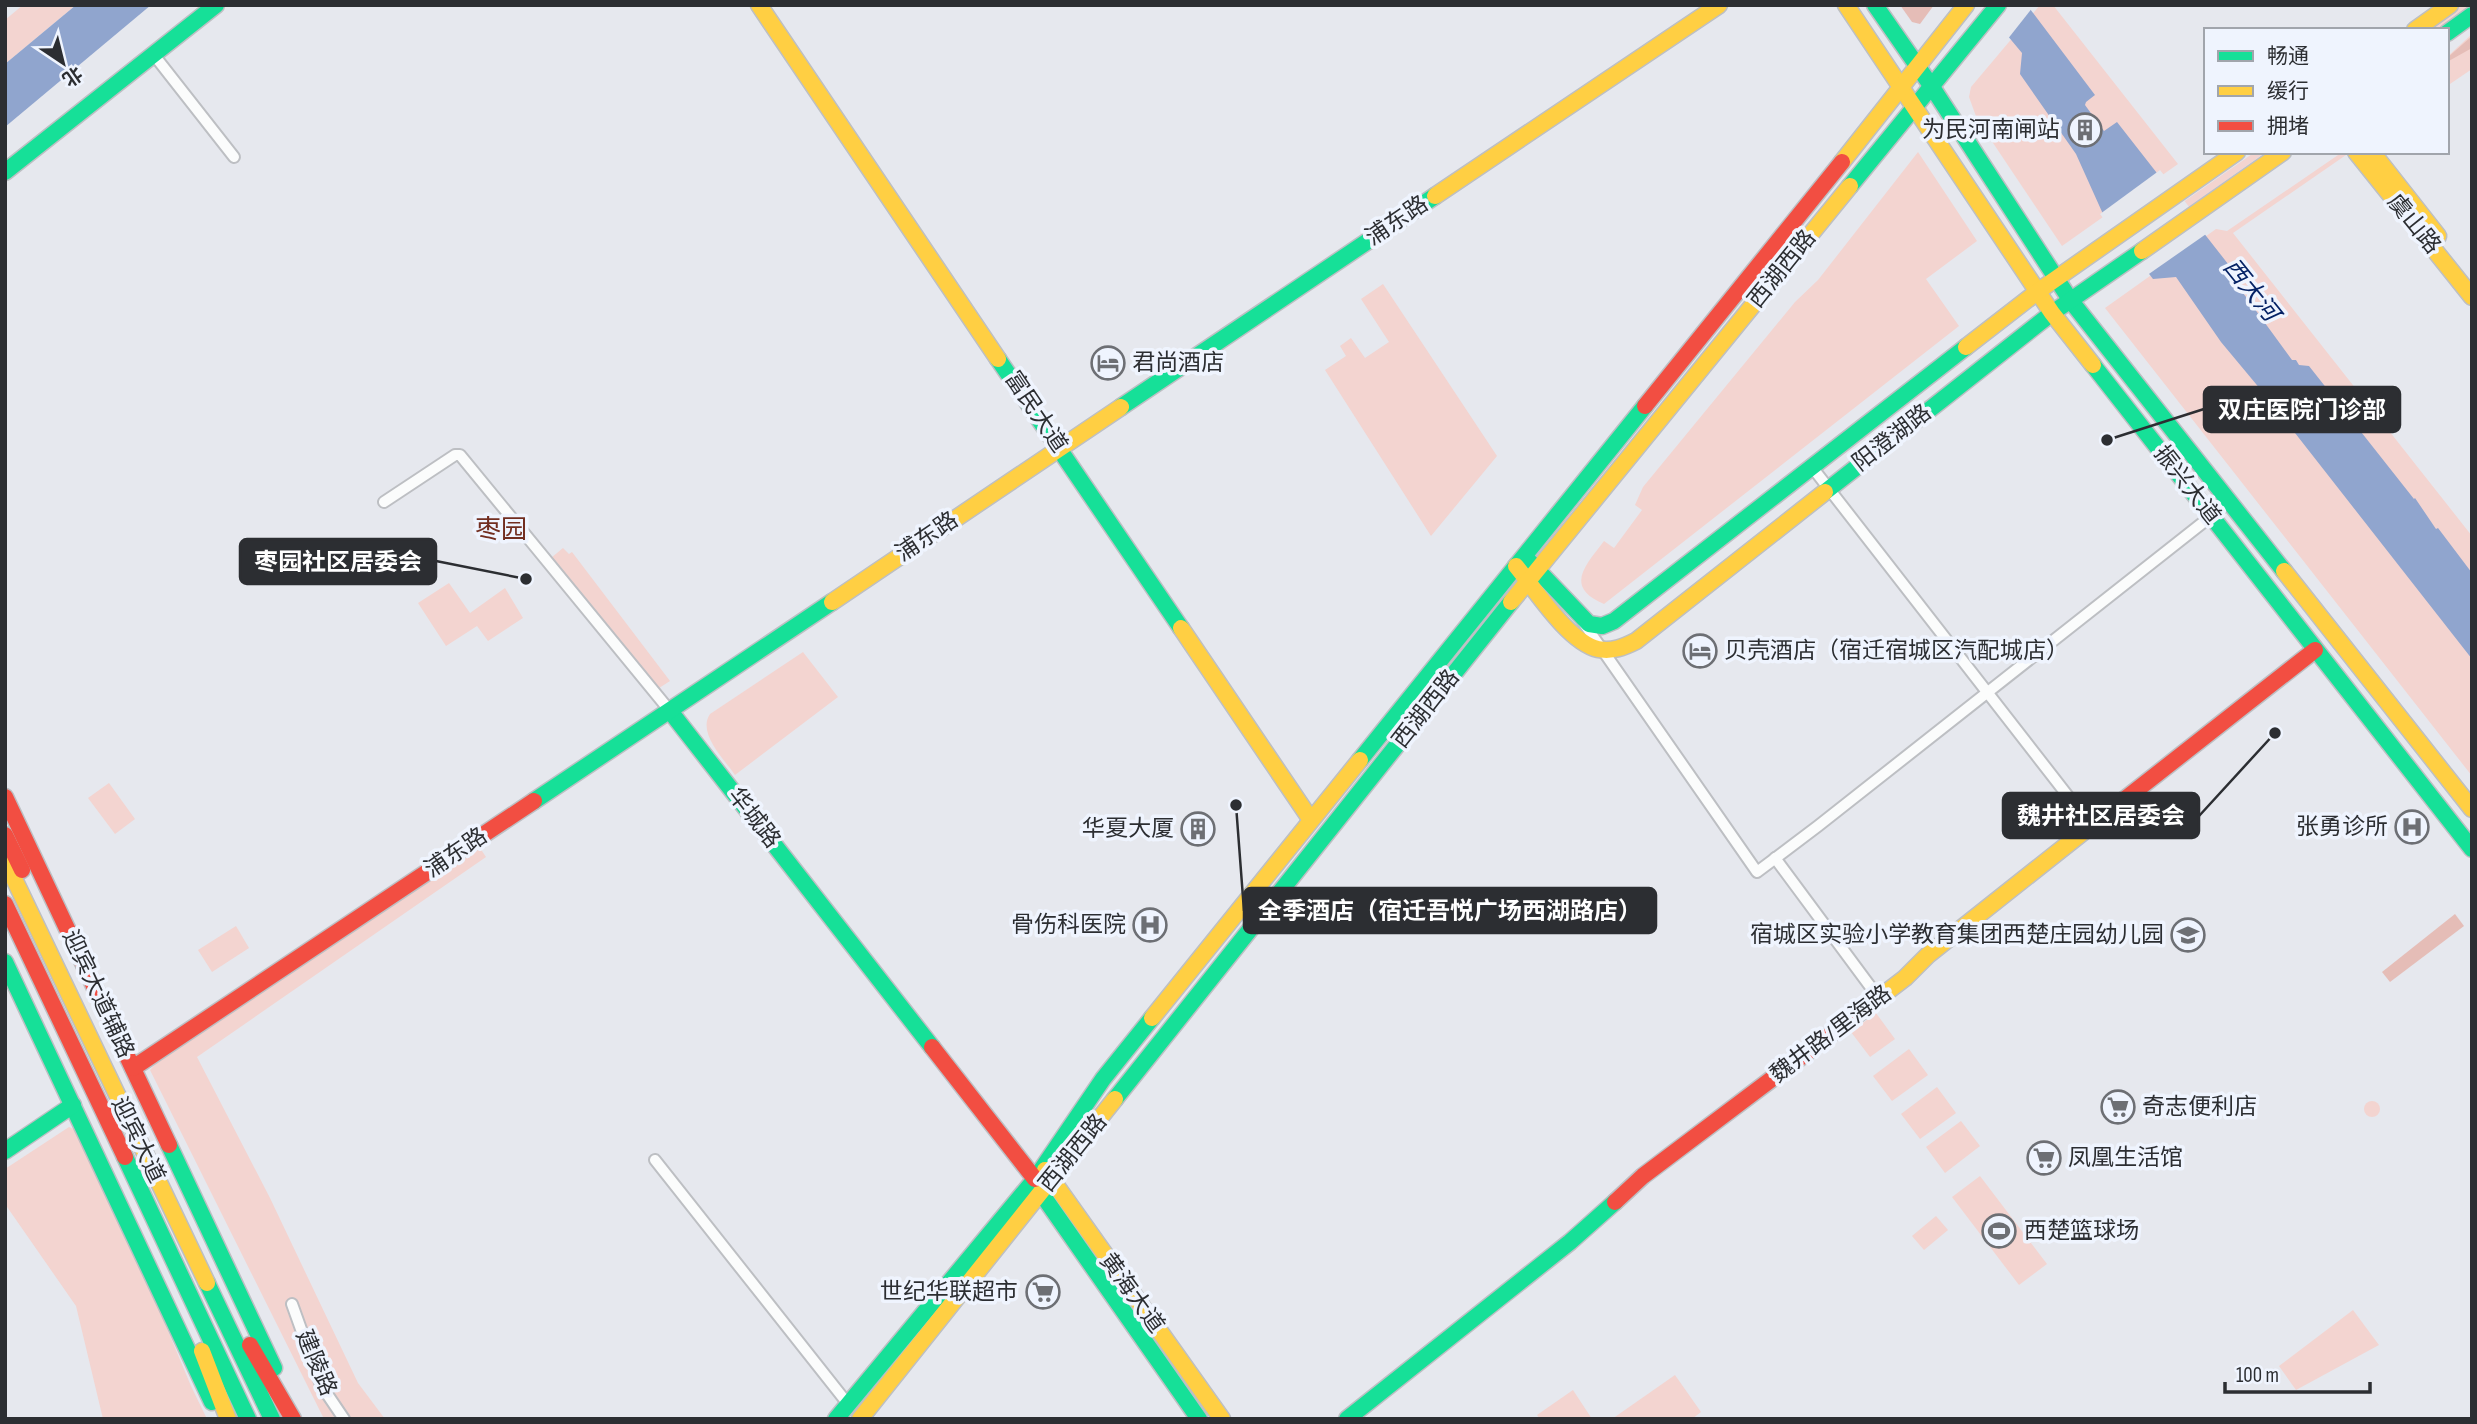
<svg xmlns="http://www.w3.org/2000/svg" width="2477" height="1424" viewBox="0 0 2477 1424" font-family="'Sofia Sans Condensed','Noto Sans SC',sans-serif">
	<style>
		.green { fill: #f3d4d0 }
		.forest { fill: #e5bdb7 }
		.water { fill: #90a5ce }
		.pier { fill: #e6e8ee }
		.lines { fill: none; stroke-linecap: round; stroke-linejoin: round }
		.street-casing { stroke: #bdbfc3; stroke-width: 14 }
		.fast-casing { stroke: #bdbfc3; stroke-width: 19 }
		.slow-casing { stroke: #bdbfc3; stroke-width: 19 }
		.jam-casing { stroke: #bdbfc3; stroke-width: 19 }
		.street { stroke: #fbfcfc; stroke-width: 10 }
		.fast { stroke: #16e098; stroke-width: 16 }
		.slow { stroke: #ffcf43; stroke-width: 16 }
		.jam { stroke: #f24e42; stroke-width: 16 }
		.labels { text-anchor: middle; dominant-baseline: central; stroke-width: 7; stroke-linejoin: round; paint-order: stroke }
		.poi-label { font-size: 23px; fill: #2c2e32; stroke: #eff4fe; text-anchor: end }
		.street-label { font-size: 23px; fill: #2c2e32; stroke: #eff4fe }
		.water-label { font-size: 24px; font-style: italic; fill: #052265; stroke: #eff4fe }
		.quarter-label { font-size: 26px; fill: #722e20; stroke: #eff4fe }
		.leader { fill: none; stroke: #2c2e32; stroke-width: 2.5 }
		.callout-dot { fill: #2c2e32; stroke: #eff4fe; stroke-width: 2.5 }
		.callout { fill: #2c2e32; stroke: #2c2e32; stroke-width: 2.5 }
		.callout-label { font-size: 24px; text-anchor: middle; font-weight: bold; fill: #fff }
	</style>
	<rect width="100%" height="100%" fill="#e6e8ee"/>
	<g class="green">
		<polygon points="23,5 76,5 5,64 5,20"/>
		<polygon points="2040,5 2053,5 2178,164 2062,246 1977,119 1969,97 1971,87"/>
		<polygon points="2460,5 2472,5 2472,10 2444,30 2429,30"/>
		<polygon points="2472,34 2472,69 2447,86 2447,57"/>
		<path d="M1918,152L1977,241L1926,279L1959,326L1604,604C1564,587 1585,566 1604,541L1614,548L1642,510L1635,505L1643,487L1795,302L1818,280Z"/>
		<polygon points="2255,152 2266,152 2128,250 2123,244"/>
		<polygon points="2341,153 2346,155 2233,233 2472,536 2472,776 2105,308 2216,229 2227,231"/>
		<polygon points="1383,284 1497,456 1431,536 1325,370 1346,356 1340,346 1351,338 1365,358 1389,342 1361,299"/>
		<polygon points="563,548 569,554 572,552 670,681 656,690 551,558"/>
		<polygon points="449,583 470,613 505,588 523,618 488,641 477,626 446,646 418,603"/>
		<path d="M803,652L838,697L735,775C724,759 697,733 710,714Z"/>
		<polygon points="109,783 135,819 115,834 88,798"/>
		<polygon points="478,845 486,857 197,1057 270,1198 358,1383 385,1419 324,1419 150,1070 158,1061"/>
		<polygon points="236,926 249,948 212,972 198,950"/>
		<polygon points="1876,1013 1895,1039 1870,1057 1851,1032"/>
		<polygon points="1909,1049 1928,1075 1892,1101 1873,1076"/>
		<polygon points="1937,1087 1956,1113 1920,1139 1901,1114"/>
		<circle cx="2372" cy="1109" r="8"/>
		<polygon points="1961,1121 1980,1146 1945,1173 1926,1147"/>
		<polygon points="69,1127 86,1134 191,1386 207,1419 103,1419 76,1306 5,1204 5,1169"/>
		<polygon points="1980,1176 2047,1264 2019,1285 1952,1197"/>
		<polygon points="1936,1216 1948,1230 1924,1250 1912,1236"/>
		<polygon points="2353,1310 2379,1345 2296,1390 2279,1366"/>
		<polygon points="1675,1375 1701,1412 1692,1419 1612,1419"/>
		<polygon points="1573,1390 1592,1419 1540,1419 1537,1415"/>
	</g>
	<g class="forest">
		<polygon points="1900,5 1934,5 1920,24 1912,22"/>
		<polygon points="2472,36 2472,48 2447,62 2447,58"/>
		<polygon points="2455,914 2464,926 2390,982 2382,972"/>
	</g>
	<g class="water">
		<polygon points="76,5 151,5 5,127 5,64"/>
		<polygon points="1982,5 2027,5 2095,95 2086,102 2085,105 2104,131 2117,122 2239,278 2238,286 2292,360 2296,360 2299,365 2309,366 2414,499 2415,498 2436,529 2438,528 2472,573 2472,659 2266,396 2221,342 2176,277 2153,279 2103,214 2076,154 2020,74 2022,53"/>
	</g>
	<g class="pier">
		<polygon points="1979,5 2032,5 2033,7 2007,40"/>
		<polygon points="2160,170 2209,232 2146,276 2100,214"/>
	</g>
	<g class="lines">
		<defs>
			<g id="street">
				<polyline points="154,55 234,157"/>
				<polyline points="1812,467 2085,818"/>
				<polyline points="384,502 455,455 460,455 670,711"/>
				<polyline points="1583,622 1757,872 1818,826 2229,502"/>
				<polyline points="1775,858 1878,997"/>
				<polyline points="655,1160 848,1404"/>
				<polyline points="292,1304 321,1385 344,1419"/>
			</g>
			<g id="fast">
				<polyline points="1875,5 1932,87 2071,301 2284,571"/>
				<polyline points="2447,33 2472,15"/>
				<polyline points="5,172 216,5"/>
				<polyline points="1850,186 1998,5"/>
				<polyline points="998,359 1181,628"/>
				<polyline points="2093,365 2472,849"/>
				<polyline points="1121,407 1435,196"/>
				<polyline points="1825,492 2052,313 2142,251"/>
				<polyline points="1528,560 1589,624 1602,626 1614,621 1966,347"/>
				<polyline points="670,711 932,1047"/>
				<polyline points="1360,760 1645,406"/>
				<polyline points="534,801 832,602"/>
				<polyline points="5,962 212,1402"/>
				<polyline points="1115,1099 1511,602"/>
				<polyline points="169,1145 274,1368"/>
				<polyline points="5,1151 73,1105"/>
				<polyline points="125,1157 248,1419"/>
				<polyline points="1034,1183 1199,1419"/>
				<polyline points="207,1283 272,1419"/>
				<polyline points="836,1419 1035,1179 1103,1079 1152,1018"/>
				<polyline points="1347,1419 1570,1242 1615,1202"/>
			</g>
			<g id="slow">
				<polyline points="759,5 998,359"/>
				<polyline points="1846,5 2052,313 2093,365"/>
				<polyline points="2415,30 2450,5"/>
				<polyline points="2356,152 2472,297"/>
				<polyline points="2372,152 2438,236"/>
				<polyline points="1842,162 1966,5"/>
				<polyline points="1435,196 1719,5"/>
				<polyline points="2142,251 2283,152"/>
				<polyline points="1966,347 2037,292 2237,152"/>
				<path d="M1516,566C1535,589 1568,642 1598,649C1612,652 1624,647 1636,641L1825,492"/>
				<polyline points="2284,571 2472,809"/>
				<polyline points="832,602 1121,407"/>
				<polyline points="1511,602 1850,186"/>
				<polyline points="1181,628 1311,820"/>
				<polyline points="5,860 207,1283"/>
				<polyline points="1152,1018 1360,760"/>
				<polyline points="1850,1020 1905,978 1928,955 2092,825"/>
				<polyline points="1045,1170 1222,1419"/>
				<polyline points="202,1351 228,1419"/>
				<polyline points="860,1419 1115,1099"/>
			</g>
			<g id="jam">
				<polyline points="1645,406 1842,162"/>
				<polyline points="5,797 169,1145"/>
				<polyline points="2092,825 2315,650"/>
				<polyline points="5,835 22,870"/>
				<polyline points="5,904 125,1157"/>
				<polyline points="932,1047 1035,1179"/>
				<polyline points="133,1068 534,801"/>
				<polyline points="1615,1202 1643,1176 1850,1020"/>
				<polyline points="250,1345 293,1419"/>
			</g>
		</defs>
		<use href="#street" class="street-casing"/>
		<use href="#fast" class="fast-casing"/>
		<use href="#slow" class="slow-casing"/>
		<use href="#jam" class="jam-casing"/>
		<use href="#street" class="street"/>
		<use href="#fast" class="fast"/>
		<use href="#slow" class="slow"/>
		<use href="#jam" class="jam"/>
	</g>
	<defs>
		<symbol id="building-ring" viewBox="-11 -11 22 22"><circle r="9.5" fill="#eff4fe" stroke="#6d6f74" stroke-width="1.5"/><path d="M-4-6H4V6H1V3H-1V6H-4ZM-2.5-4.3h1.7v1.8h-1.7ZM.8-4.3h1.7v1.8H.8ZM-2.5-1h1.7V.8h-1.7ZM.8-1h1.7V.8H.8Z" fill="#6d6f74"/></symbol>
		<symbol id="hotel-ring" viewBox="-11 -11 22 22"><circle r="9.5" fill="#eff4fe" stroke="#6d6f74" stroke-width="1.5"/><path d="M-6-4.5h1.5V1H6V5H4.5V3h-9V5H-6ZM-4 0a1.8 1.8 0 1 1 3.6 0ZM.5 0V-2.5h3Q6-2.5 6 0Z" fill="#6d6f74"/></symbol>
		<symbol id="hospital-ring" viewBox="-11 -11 22 22"><circle r="9.5" fill="#eff4fe" stroke="#6d6f74" stroke-width="1.5"/><path d="M-5-5h3v3.5h4V-5h3V5h-3V1.5h-4V5h-3Z" fill="#6d6f74"/></symbol>
		<symbol id="school-ring" viewBox="-11 -11 22 22"><circle r="9.5" fill="#eff4fe" stroke="#6d6f74" stroke-width="1.5"/><path d="M0-5L7-2L0 1L-7-2ZM-4 1L0 2.5L4 1V4Q0 6-4 4Z" fill="#6d6f74"/></symbol>
		<symbol id="supermarket-ring" viewBox="-11 -11 22 22"><circle r="9.5" fill="#eff4fe" stroke="#6d6f74" stroke-width="1.5"/><path d="M-6-5.5h2.5l.6 2H6L4.5 2H-2.5L-4.4-4H-6ZM-1.5 3.2a1.3 1.3 0 1 0 .1 0ZM3 3.2a1.3 1.3 0 1 0 .1 0Z" fill="#6d6f74"/></symbol>
		<symbol id="stadium-ring" viewBox="-11 -11 22 22"><circle r="9.5" fill="#eff4fe" stroke="#6d6f74" stroke-width="1.5"/><path d="M0-5a6.5 5 0 1 0 0 10a6.5 5 0 1 0 0-10ZM-3.5-1.8h7v3.6h-7Z" fill="#6d6f74"/></symbol>
	</defs>
	<g fill-rule="evenodd">
		<use href="#building-ring" x="2066" y="111" width="38" height="38"/>
		<use href="#hotel-ring" x="1089" y="344" width="38" height="38"/>
		<use href="#hotel-ring" x="1681" y="632" width="38" height="38"/>
		<use href="#hospital-ring" x="2393" y="808" width="38" height="38"/>
		<use href="#building-ring" x="1179" y="810" width="38" height="38"/>
		<use href="#hospital-ring" x="1131" y="906" width="38" height="38"/>
		<use href="#school-ring" x="2169" y="916" width="38" height="38"/>
		<use href="#supermarket-ring" x="2099" y="1088" width="38" height="38"/>
		<use href="#supermarket-ring" x="2025" y="1139" width="38" height="38"/>
		<use href="#stadium-ring" x="1980" y="1212" width="38" height="38"/>
		<use href="#supermarket-ring" x="1024" y="1273" width="38" height="38"/>
	</g>
	<g class="labels">
		<g class="poi-label">
			<text x="2060" y="130">为民河南闸站</text>
			<text x="1132" y="363" text-anchor="start">君尚酒店</text>
			<text x="1724" y="651" text-anchor="start">贝壳酒店（宿迁宿城区汽配城店）</text>
			<text x="2388" y="827">张勇诊所</text>
			<text x="1174" y="829">华夏大厦</text>
			<text x="1126" y="925">骨伤科医院</text>
			<text x="2164" y="935">宿城区实验小学教育集团西楚庄园幼儿园</text>
			<text x="2142" y="1107" text-anchor="start">奇志便利店</text>
			<text x="2068" y="1158" text-anchor="start">凤凰生活馆</text>
			<text x="2024" y="1231" text-anchor="start">西楚篮球场</text>
			<text x="1018" y="1292">世纪华联超市</text>
		</g>
		<g class="street-label">
			<text transform="translate(1397 221) rotate(-34)">浦东路</text>
			<text transform="translate(2414 224) rotate(51)">虞山路</text>
			<text transform="translate(1782 269) rotate(-51)">西湖西路</text>
			<text transform="translate(1036 412) rotate(56)">富民大道</text>
			<text transform="translate(1892 438) rotate(-38)">阳澄湖路</text>
			<text transform="translate(2187 485) rotate(52)">振兴大道</text>
			<text transform="translate(927 537) rotate(-34)">浦东路</text>
			<text transform="translate(1426 709) rotate(-52)">西湖西路</text>
			<text transform="translate(754 818) rotate(52)">华城路</text>
			<text transform="translate(456 853) rotate(-34)">浦东路</text>
			<text transform="translate(98 994) rotate(65)">迎宾大道辅路</text>
			<text transform="translate(1831 1034) rotate(-37)">魏井路/里海路</text>
			<text transform="translate(138 1140) rotate(64)">迎宾大道</text>
			<text transform="translate(1073 1153) rotate(-51)">西湖西路</text>
			<text transform="translate(1132 1293) rotate(54)">黄海大道</text>
			<text transform="translate(316 1363) rotate(67)">建陵路</text>
		</g>
		<g class="water-label">
			<text transform="translate(2251 290) rotate(51)">西大河</text>
		</g>
		<g class="quarter-label">
			<text x="501" y="530">枣园</text>
		</g>
	</g>
	<path class="leader" d="M2107 440L2204 409M526 579L436 561M2275 733L2199 816M1236 805L1244 911"/>
	<g class="callout-dot">
		<circle cx="2107" cy="440" r="7"/>
		<circle cx="526" cy="579" r="7"/>
		<circle cx="2275" cy="733" r="7"/>
		<circle cx="1236" cy="805" r="7"/>
	</g>
	<g class="callout">
		<rect x="2204" y="387" width="196" height="45" rx="7"/>
		<rect x="240" y="539" width="196" height="45" rx="7"/>
		<rect x="2003" y="793" width="196" height="45" rx="7"/>
		<rect x="1244" y="888" width="412" height="45" rx="7"/>
	</g>
	<g class="callout-label">
		<text x="2302" y="418">双庄医院门诊部</text>
		<text x="338" y="570">枣园社区居委会</text>
		<text x="2101" y="824">魏井社区居委会</text>
		<text x="1450" y="919">全季酒店（宿迁吾悦广场西湖路店）</text>
	</g>
	<rect width="2477" height="1424" fill="none" stroke="#2c2e32" stroke-width="14"/>
	<rect x="2204" y="28" width="245" height="126" fill="#eff4fe" stroke="#a1a5ac" stroke-width="2"/>
	<rect x="2218" y="51" width="35" height="10" fill="#16e098" stroke="#a1a5ac" stroke-width="2"/>
	<text x="2267" y="63" font-size="21" fill="#2c2e32">畅通</text>
	<rect x="2218" y="86" width="35" height="10" fill="#ffcf43" stroke="#a1a5ac" stroke-width="2"/>
	<text x="2267" y="98" font-size="21" fill="#2c2e32">缓行</text>
	<rect x="2218" y="121" width="35" height="10" fill="#f24e42" stroke="#a1a5ac" stroke-width="2"/>
	<text x="2267" y="133" font-size="21" fill="#2c2e32">拥堵</text>
	<g transform="translate(63 63) rotate(145)" stroke="#eff4fe" stroke-width="5" paint-order="stroke">
	<path d="M0-5L12 26L0 18L-12 26Z" fill="#2c2e32"/>
	<text y="-10" font-size="19" font-weight="bold" text-anchor="middle" fill="#2c2e32">北</text>
	</g>
	<path d="M2225 1382v10h145v-10" fill="none" stroke="#2c2e32" stroke-width="3.5"/>
	<text x="2236" y="1382" font-size="21" fill="#2c2e32" stroke="#eff4fe" stroke-width="5" paint-order="stroke">100 m</text>
</svg>
